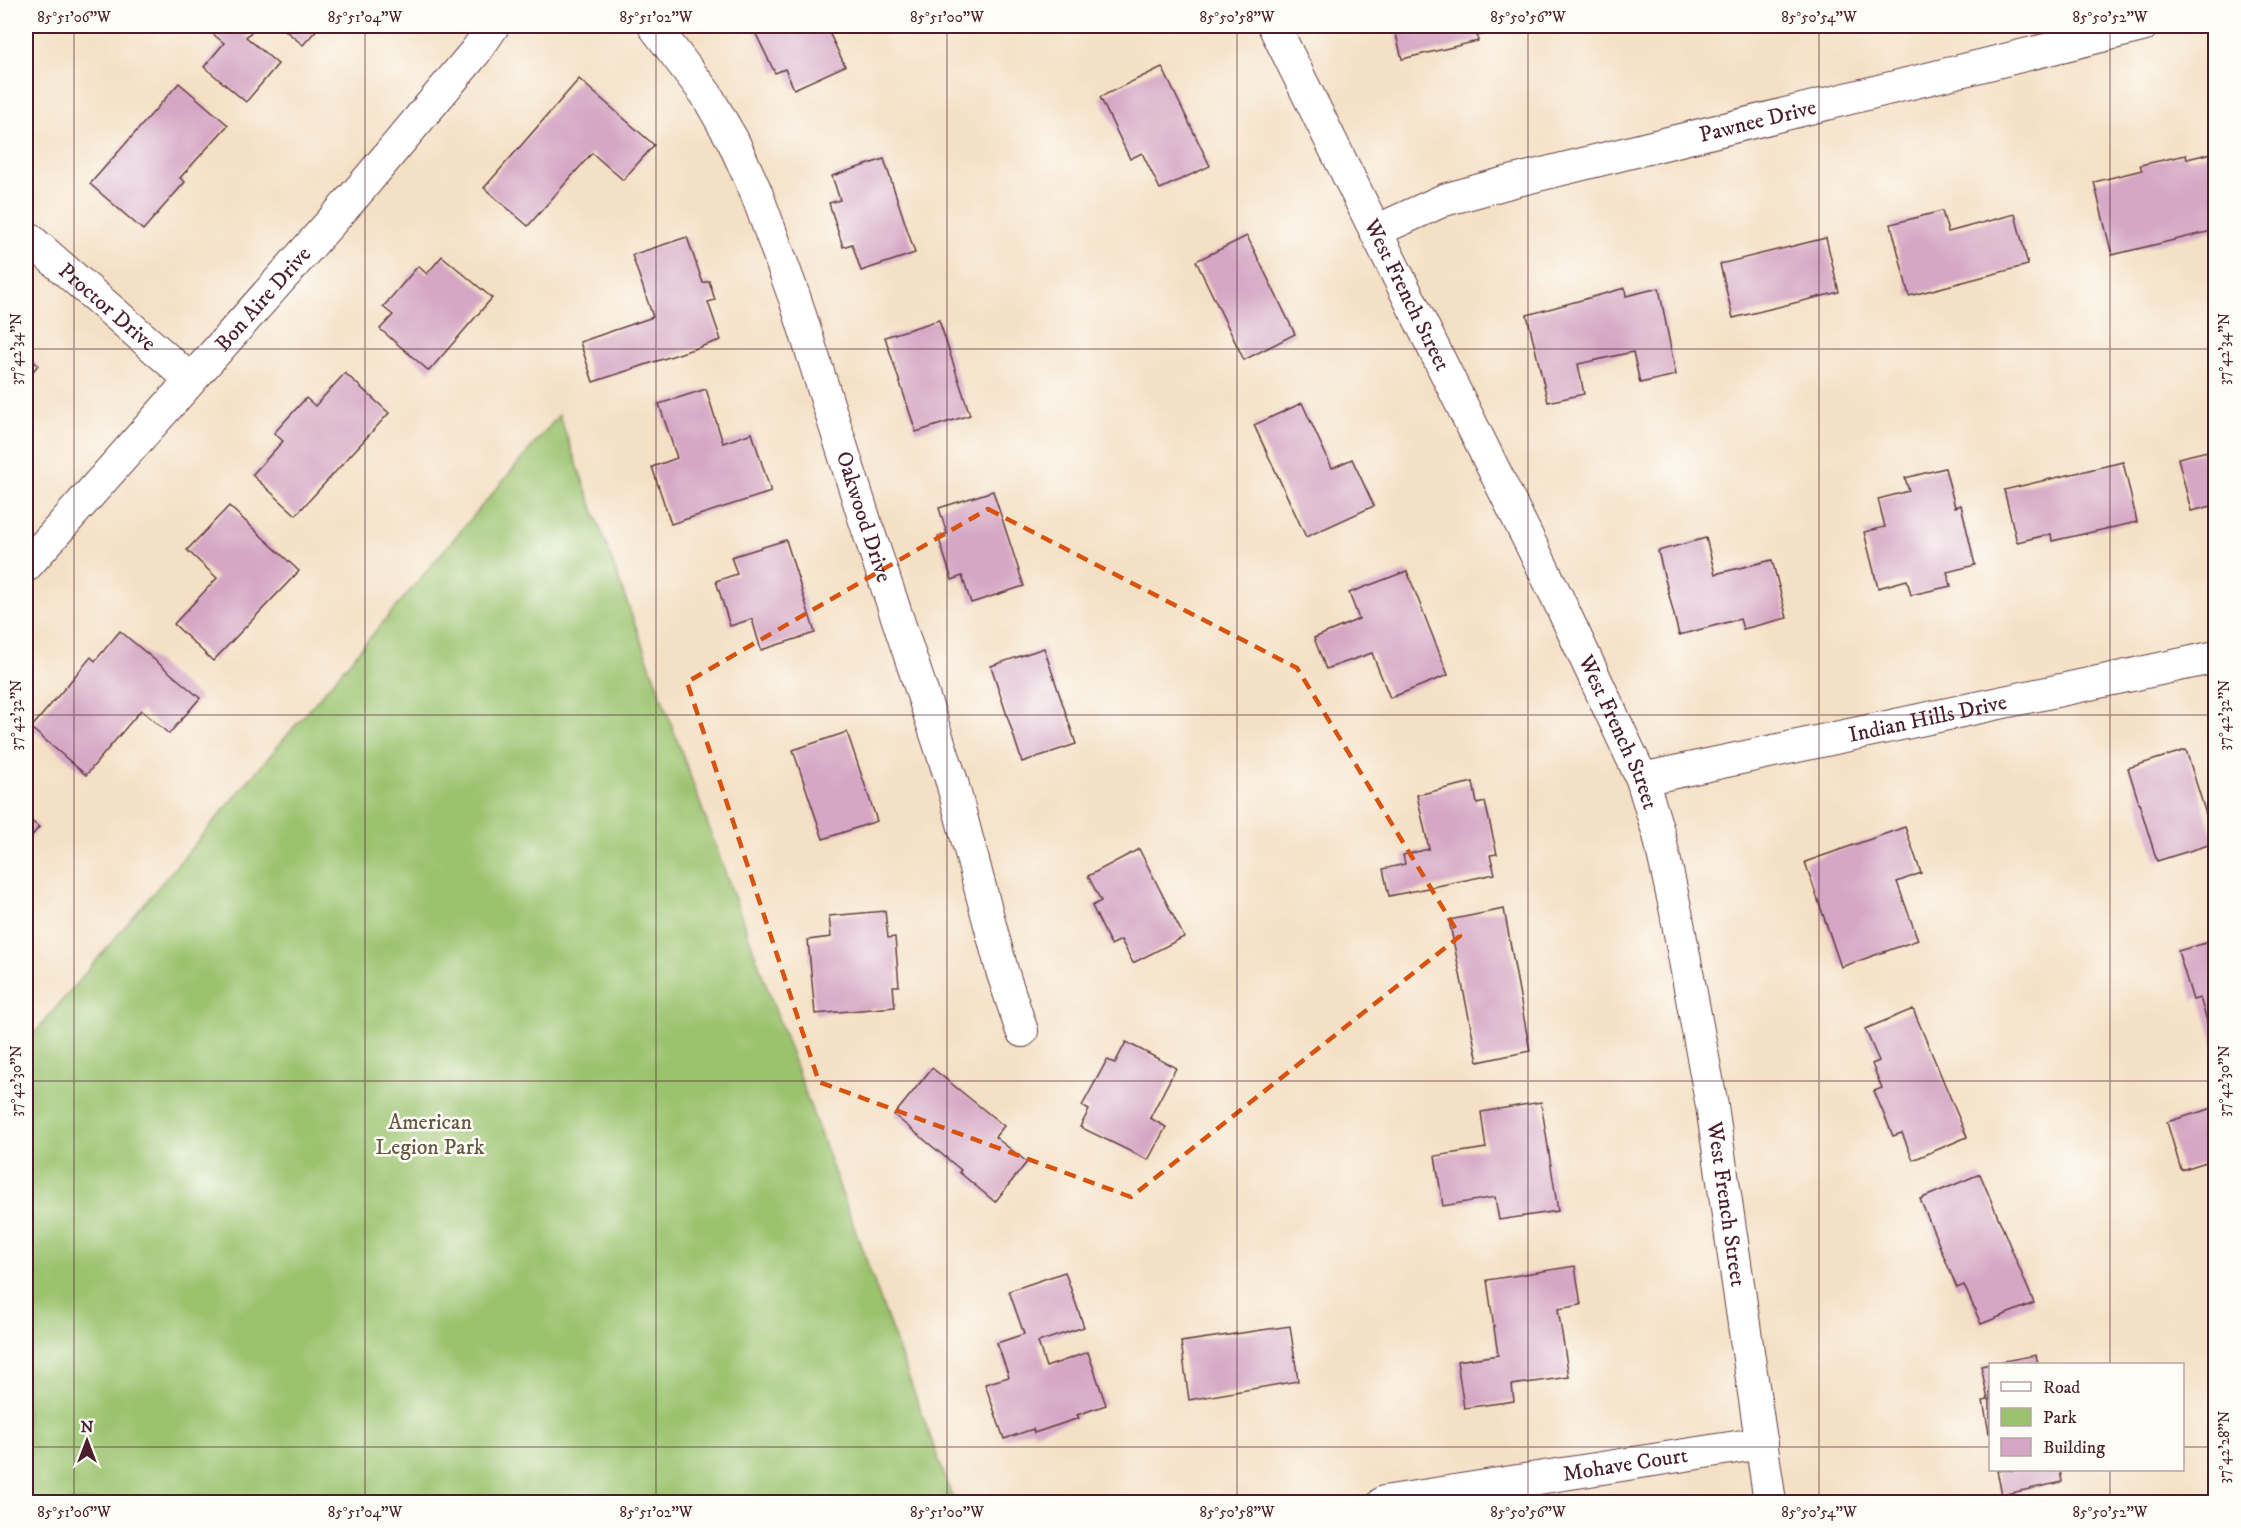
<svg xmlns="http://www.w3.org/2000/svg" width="2241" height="1528" viewBox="0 0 2241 1528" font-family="'IM FELL DW Pica',serif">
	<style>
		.green { fill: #9bc36e; stroke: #72714c; stroke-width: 1.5 }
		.building { fill: #d5a7c4 }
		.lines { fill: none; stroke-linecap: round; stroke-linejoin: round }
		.street-casing { stroke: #643c42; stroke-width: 34 }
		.street { stroke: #fff; stroke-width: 32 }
		.marked { fill: none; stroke: #d8530f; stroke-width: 4.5; stroke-dasharray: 12 8; stroke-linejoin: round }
		.ticks { fill: none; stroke: #4a1f2b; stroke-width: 1.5; stroke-opacity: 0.45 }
		.labels { text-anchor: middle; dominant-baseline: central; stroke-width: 5; stroke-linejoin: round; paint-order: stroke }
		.street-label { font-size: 22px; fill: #4a1f2b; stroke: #fdfcf7 }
		.park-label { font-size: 22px; fill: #665842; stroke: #fdfcf7 }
		.neatline { fill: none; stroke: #4a1f2b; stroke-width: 2 }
		.ticks-label { font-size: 15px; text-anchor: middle; fill: #4a1f2b }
	</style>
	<rect width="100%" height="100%" fill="#fdfcf7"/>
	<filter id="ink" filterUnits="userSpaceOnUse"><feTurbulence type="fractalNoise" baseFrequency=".0167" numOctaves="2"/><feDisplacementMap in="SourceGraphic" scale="12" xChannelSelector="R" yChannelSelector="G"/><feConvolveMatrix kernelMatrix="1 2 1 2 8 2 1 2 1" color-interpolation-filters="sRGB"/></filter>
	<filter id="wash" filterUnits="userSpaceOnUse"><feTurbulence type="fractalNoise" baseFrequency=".008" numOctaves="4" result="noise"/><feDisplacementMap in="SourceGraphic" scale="24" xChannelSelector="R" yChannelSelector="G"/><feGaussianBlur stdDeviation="1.35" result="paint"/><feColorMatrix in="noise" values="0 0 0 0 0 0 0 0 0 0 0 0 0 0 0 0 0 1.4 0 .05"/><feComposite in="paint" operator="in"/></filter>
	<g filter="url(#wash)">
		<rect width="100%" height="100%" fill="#f4e0c5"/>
		<polygon class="green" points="559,415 954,1502 26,1502 26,1043"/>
		<g id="blocks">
			<g class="building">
				<polygon points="203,26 257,26 246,37 278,64 246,102 204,67 224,43"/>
				<polygon points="280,26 320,26 303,45"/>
				<polygon points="759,26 826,26 845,66 794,89 785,69 775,73 753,28"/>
				<polygon points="1394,26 1518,26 1477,36 1478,41 1402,59"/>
				<polygon points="1162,67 1210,166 1160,189 1142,153 1130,159 1100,97"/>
				<polygon points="579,79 654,145 623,180 592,153 528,226 484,188"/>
				<polygon points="179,83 228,125 180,178 185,182 143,230 90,184"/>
				<polygon points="2216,152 2216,230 2112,255 2094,182 2142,170 2140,165 2186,155 2187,159"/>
				<polygon points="884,159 915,253 861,271 852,244 843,247 829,203 840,200 832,176"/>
				<polygon points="1942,211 1948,232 2015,214 2028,265 1909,296 1891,224"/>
				<polygon points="1247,236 1295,334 1244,360 1196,261"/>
				<polygon points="687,237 703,283 709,281 715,300 708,302 721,340 593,382 580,342 653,317 632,255"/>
				<polygon points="1826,238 1839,292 1733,318 1720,264"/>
				<polygon points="442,256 492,298 429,371 380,329 393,315 383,307 418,266 427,274"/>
				<polygon points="1625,288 1626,296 1659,288 1676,375 1640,383 1633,352 1578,364 1584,394 1548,402 1527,315"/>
				<polygon points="939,320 970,415 916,432 885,337"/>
				<polygon points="26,355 38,365 26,380"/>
				<polygon points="345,373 389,413 296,515 252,475 283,441 274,433 306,398 315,406"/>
				<polygon points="706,389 723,443 752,433 771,492 671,524 652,467 677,458 659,404"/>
				<polygon points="1302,403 1332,468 1352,459 1374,506 1306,537 1254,425"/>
				<polygon points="2216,449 2216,505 2191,511 2178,458"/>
				<polygon points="2123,462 2137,522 2052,541 2051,534 2017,542 2004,490"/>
				<polygon points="1945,468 1955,507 1961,505 1975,565 1947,572 1951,586 1911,595 1907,580 1878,588 1864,532 1885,527 1878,499 1909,491 1905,478"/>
				<polygon points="993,491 1024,586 971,603 962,576 952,580 938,536 947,534 939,508"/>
				<polygon points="229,506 299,571 213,661 174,624 217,578 187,550"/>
				<polygon points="1706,538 1715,574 1772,560 1787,618 1743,629 1740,619 1679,635 1658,551"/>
				<polygon points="786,540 815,633 761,650 752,619 730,626 716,581 737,574 731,557"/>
				<polygon points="1407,571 1448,675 1390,698 1372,653 1326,669 1314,638 1359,619 1349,593"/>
				<polygon points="120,631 200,698 169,734 141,710 86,775 31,728 91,657 95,661"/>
				<polygon points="1044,648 1076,744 1022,762 991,666"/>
				<polygon points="847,732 877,821 823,839 793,750"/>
				<polygon points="2186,750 2215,843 2157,861 2128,768"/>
				<polygon points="1473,782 1477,804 1485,802 1497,854 1490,855 1495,874 1389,896 1383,869 1405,864 1403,855 1429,849 1417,795"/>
				<polygon points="26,817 39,827 26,843"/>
				<polygon points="1905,827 1921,873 1897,882 1918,940 1841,967 1805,862"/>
				<polygon points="1139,849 1184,937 1133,963 1121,940 1111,945 1092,906 1101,901 1088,876"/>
				<polygon points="1504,909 1530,1051 1478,1062 1449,920"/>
				<polygon points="885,911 888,938 895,937 899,986 893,986 895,1007 815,1014 808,940 831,937 829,916"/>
				<polygon points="2216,940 2216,1047 2215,1047 2200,998 2193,1000 2178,951"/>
				<polygon points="1913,1009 1967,1137 1913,1160 1902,1133 1893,1136 1874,1091 1882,1088 1872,1064 1879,1061 1865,1029"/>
				<polygon points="1126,1042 1176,1068 1150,1118 1166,1127 1148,1160 1080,1127 1089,1110 1082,1106 1107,1060 1115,1063"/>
				<polygon points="932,1068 1004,1126 995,1137 1027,1162 995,1202 959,1172 961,1170 894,1115"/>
				<polygon points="1541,1102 1558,1211 1499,1220 1495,1197 1443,1206 1435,1156 1486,1148 1481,1112"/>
				<polygon points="2216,1107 2216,1159 2181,1170 2167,1122"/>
				<polygon points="1980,1174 2034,1303 1981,1324 1964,1285 1957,1288 1920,1199"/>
				<polygon points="1575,1266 1581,1305 1558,1309 1569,1377 1512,1385 1514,1401 1464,1408 1457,1361 1498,1355 1487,1280"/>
				<polygon points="1065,1272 1084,1327 1038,1342 1046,1367 1088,1352 1106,1405 1077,1415 1079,1418 1034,1433 1033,1429 1004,1439 985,1384 1009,1377 997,1343 1024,1334 1009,1291"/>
				<polygon points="1290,1326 1298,1381 1189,1400 1181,1342"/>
				<polygon points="2036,1355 2038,1364 1993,1364 1993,1363"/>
				<polygon points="1990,1364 1990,1433 1989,1433 1983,1401 1988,1400 1981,1366"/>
				<polygon points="1997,1470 2060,1470 2062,1482 2002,1495"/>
			</g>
		</g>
	</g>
	<g filter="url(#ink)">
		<use href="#blocks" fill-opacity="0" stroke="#643c42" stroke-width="1.5"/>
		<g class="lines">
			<defs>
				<g id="street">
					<path id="s1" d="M654,26L706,94L733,141L756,192L795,299L865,521L952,782L1003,974L1022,1031"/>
					<path id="s2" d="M1274,26L1557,597L1642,779L1659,835L1675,907L1712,1106L1770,1502"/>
					<path id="s3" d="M1378,230L1444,200L1506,183L2142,26"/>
					<path id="s4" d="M26,236L190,379"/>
					<path id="s5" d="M26,566L355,195L476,51L493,26"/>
					<path id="s6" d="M1642,779L2216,657"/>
					<path id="s7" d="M1384,1502L1762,1443"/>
				</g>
			</defs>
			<use href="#street" class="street-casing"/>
			<use href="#street" class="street"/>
		</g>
	</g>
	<path class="marked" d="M988,509L1297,668L1460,936L1131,1197L819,1082L687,682Z"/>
	<path class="ticks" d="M74,26V1502M365,26V1502M656,26V1502M947,26V1502M1237,26V1502M1528,26V1502M1819,26V1502M2110,26V1364M26,349H2216M26,715H2216M26,1081H2216M26,1447H1990M2182,1447H2216M2110,1470V1502"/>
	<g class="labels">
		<g class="street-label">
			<text stroke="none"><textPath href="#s3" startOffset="396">Pawnee Drive</textPath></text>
			<text stroke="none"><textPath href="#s2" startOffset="300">West French Street</textPath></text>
			<text stroke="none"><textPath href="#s5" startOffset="357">Bon Aire Drive</textPath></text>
			<text stroke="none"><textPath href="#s4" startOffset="108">Proctor Drive</textPath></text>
			<text stroke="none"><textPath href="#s1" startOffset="538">Oakwood Drive</textPath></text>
			<text stroke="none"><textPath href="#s6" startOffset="292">Indian Hills Drive</textPath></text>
			<text stroke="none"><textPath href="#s2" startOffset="786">West French Street</textPath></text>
			<text stroke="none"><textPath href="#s2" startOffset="1272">West French Street</textPath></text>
			<text stroke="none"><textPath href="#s7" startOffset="244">Mohave Court</textPath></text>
		</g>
		<g class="park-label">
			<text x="430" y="1122">American<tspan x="430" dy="25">Legion Park</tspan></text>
		</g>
	</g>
	<rect width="2241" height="1528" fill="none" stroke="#fdfcf7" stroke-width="66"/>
	<rect x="1989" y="1363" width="195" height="108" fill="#fdfcf7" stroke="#b5a4a5" stroke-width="1.5"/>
	<rect x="2001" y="1382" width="30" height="9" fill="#ffffff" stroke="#b5a4a5" stroke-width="1.5"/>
	<text x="2043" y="1393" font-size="18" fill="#4a1f2b">Road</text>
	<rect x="2001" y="1408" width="30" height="18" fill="#9bc36e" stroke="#b5a4a5" stroke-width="1.5"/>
	<text x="2043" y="1423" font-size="18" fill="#4a1f2b">Park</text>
	<rect x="2001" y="1438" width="30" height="18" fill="#d5a7c4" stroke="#b5a4a5" stroke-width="1.5"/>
	<text x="2043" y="1453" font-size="18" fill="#4a1f2b">Building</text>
	<g transform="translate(87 1441)" stroke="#fdfcf7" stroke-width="4.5" paint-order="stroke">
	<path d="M0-4.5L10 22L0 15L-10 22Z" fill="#4a1f2b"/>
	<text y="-9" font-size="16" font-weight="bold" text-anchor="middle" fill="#4a1f2b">N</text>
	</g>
	<rect x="33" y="33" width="2175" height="1462" class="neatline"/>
	<g class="ticks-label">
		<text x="74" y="22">85°51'06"W</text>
		<text x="365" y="22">85°51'04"W</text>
		<text x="656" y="22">85°51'02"W</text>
		<text x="947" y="22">85°51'00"W</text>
		<text x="1237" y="22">85°50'58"W</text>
		<text x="1528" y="22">85°50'56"W</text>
		<text x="1819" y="22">85°50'54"W</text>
		<text x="2110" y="22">85°50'52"W</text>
		<text transform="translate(16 349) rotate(-90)" y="5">37°42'34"N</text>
		<text transform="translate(2224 349) rotate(-90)" y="5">37°42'34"N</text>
		<text transform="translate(16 715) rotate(-90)" y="5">37°42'32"N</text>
		<text transform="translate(2224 715) rotate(-90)" y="5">37°42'32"N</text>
		<text transform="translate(16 1081) rotate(-90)" y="5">37°42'30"N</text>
		<text transform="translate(2224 1081) rotate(-90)" y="5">37°42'30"N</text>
		<text transform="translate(2224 1447) rotate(-90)" y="5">37°42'28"N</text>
		<text x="74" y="1517">85°51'06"W</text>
		<text x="365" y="1517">85°51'04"W</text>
		<text x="656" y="1517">85°51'02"W</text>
		<text x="947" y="1517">85°51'00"W</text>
		<text x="1237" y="1517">85°50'58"W</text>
		<text x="1528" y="1517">85°50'56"W</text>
		<text x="1819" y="1517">85°50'54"W</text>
		<text x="2110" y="1517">85°50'52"W</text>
	</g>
</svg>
